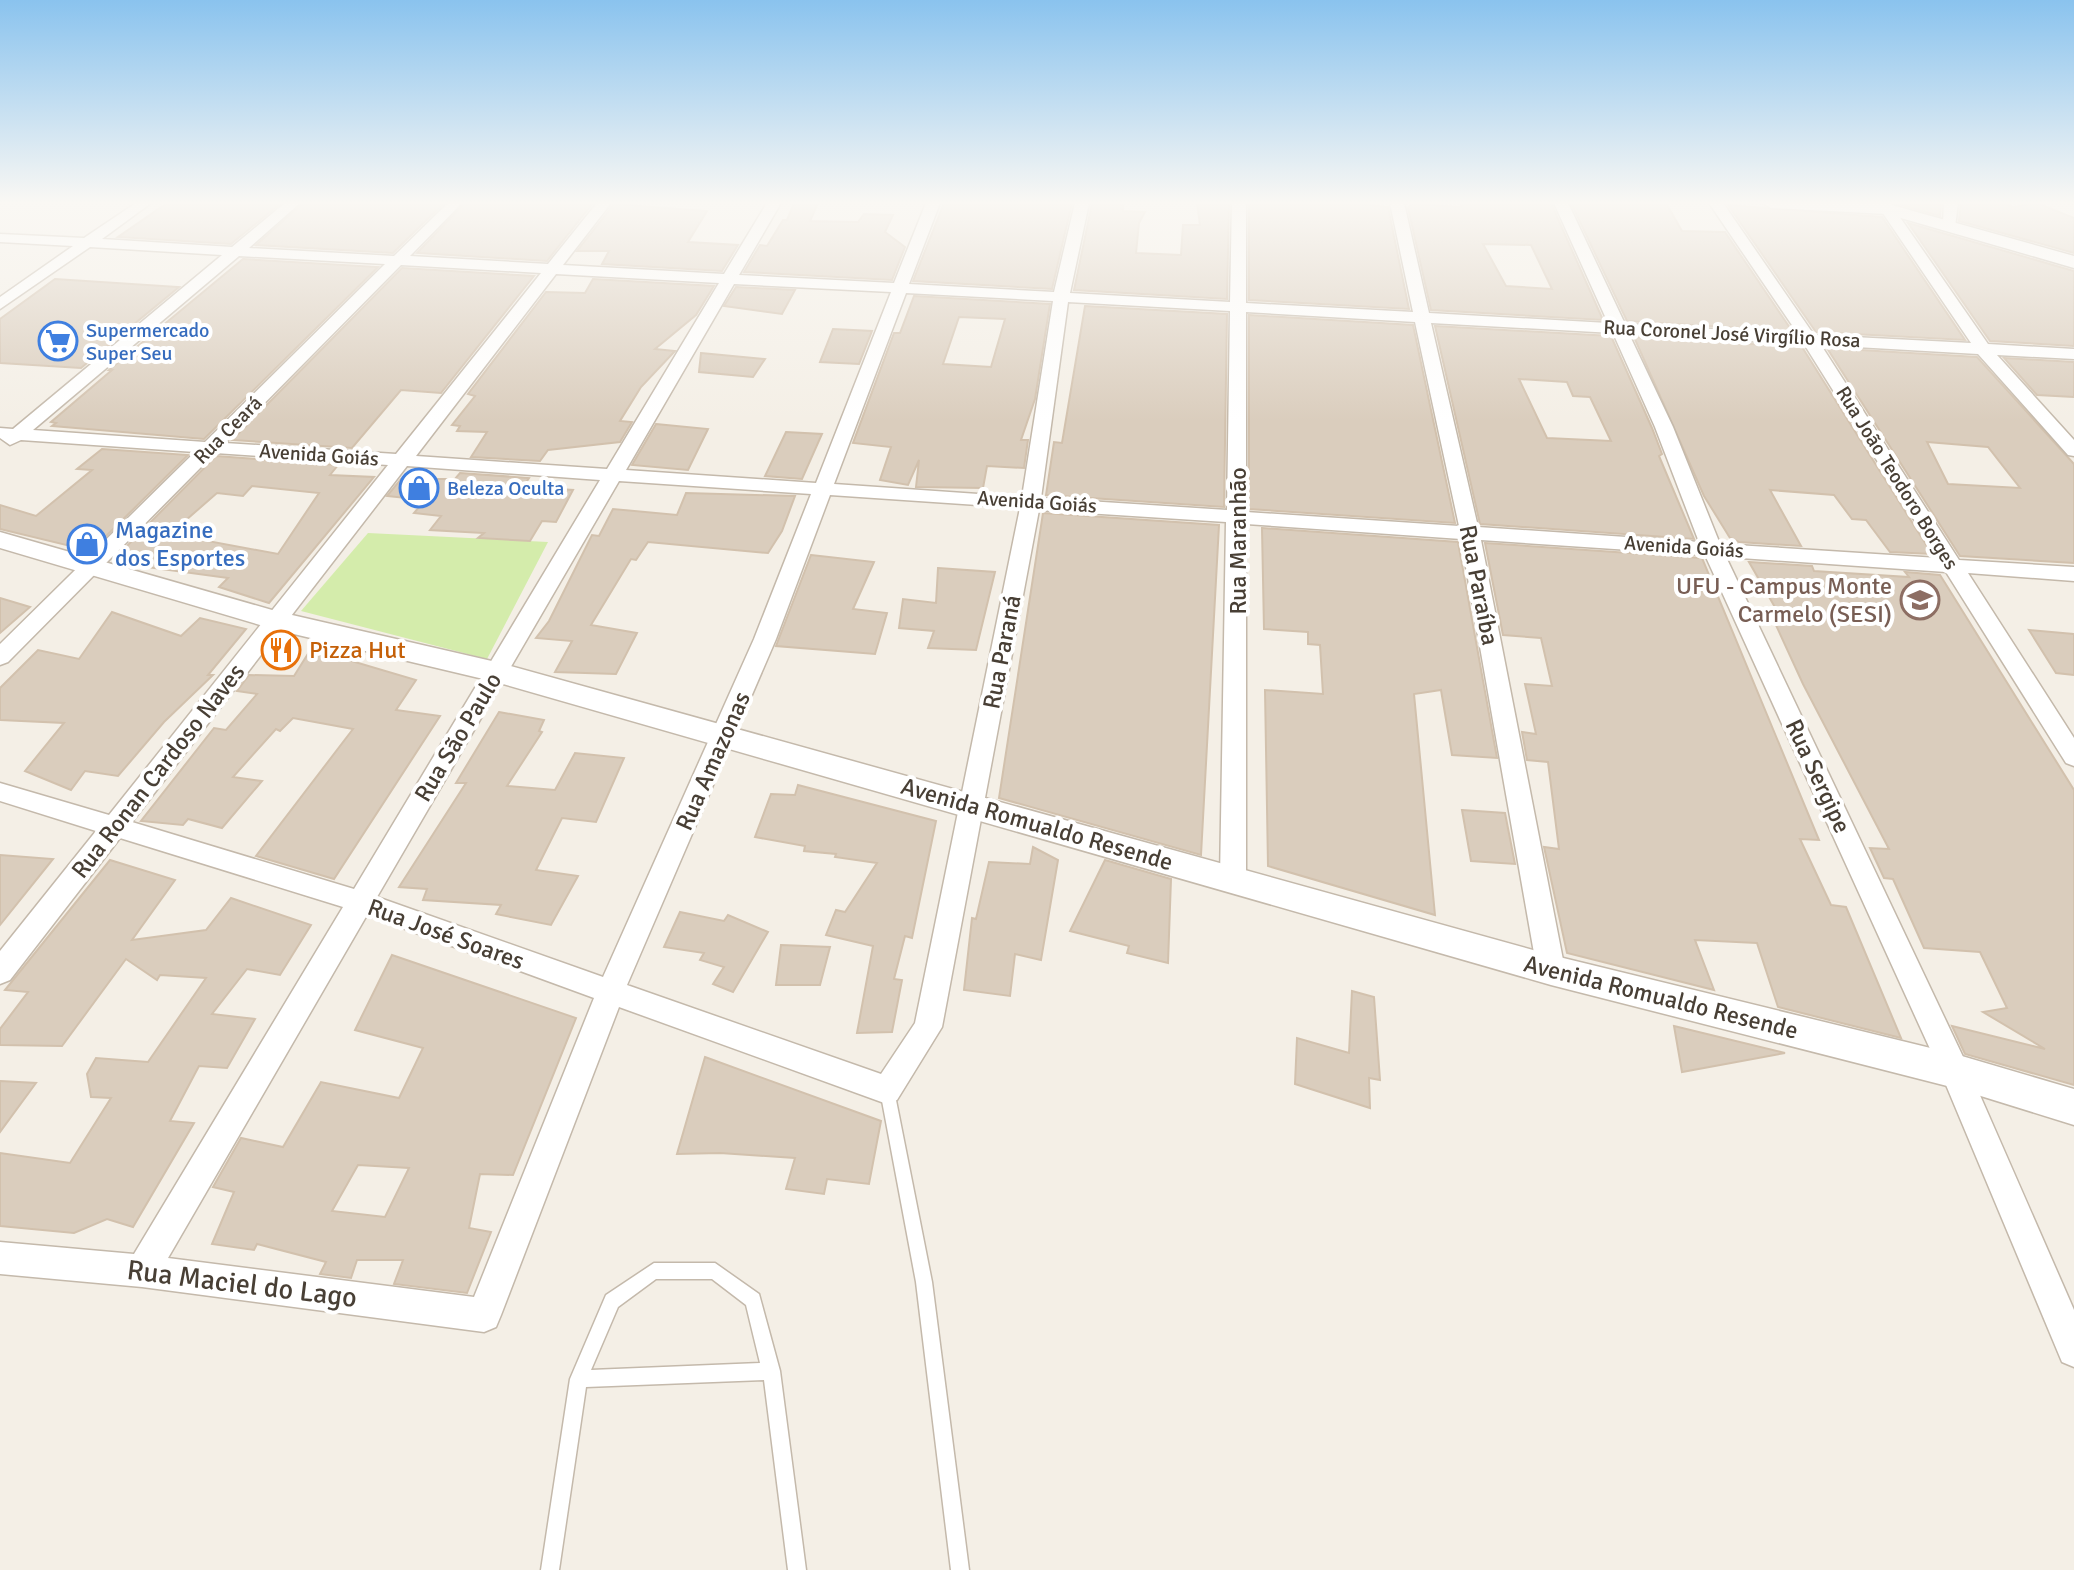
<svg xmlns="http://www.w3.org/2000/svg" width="2074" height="1570" viewBox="0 0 2074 1570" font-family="Signika,sans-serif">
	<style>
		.green { fill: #d4ecab }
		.building { fill: #dacdbd; stroke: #d2c1ad; stroke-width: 2; fill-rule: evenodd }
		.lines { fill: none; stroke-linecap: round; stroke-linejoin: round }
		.service-casing { stroke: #c4b9ab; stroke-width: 3 }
		.minor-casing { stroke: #c4b9ab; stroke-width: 3 }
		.tertiary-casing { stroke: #c4b9ab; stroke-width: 3 }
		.service { fill: #fff; fill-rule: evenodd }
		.minor { fill: #fff; fill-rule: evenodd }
		.tertiary { fill: #fff; fill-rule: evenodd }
		.labels { text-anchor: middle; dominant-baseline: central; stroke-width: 8; stroke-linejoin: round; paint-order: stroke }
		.far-shop-label { font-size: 20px; fill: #366cbe; stroke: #fff; text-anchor: start }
		.far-street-label { font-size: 20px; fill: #483f35; stroke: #fff }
		.shop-label { font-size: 24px; fill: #366cbe; stroke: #fff; text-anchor: start }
		.street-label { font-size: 24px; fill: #483f35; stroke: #fff }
		.education-label { font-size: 24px; fill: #785e54; stroke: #fff; text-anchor: end }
		.food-label { font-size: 24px; fill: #c56008; stroke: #fff; text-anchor: start }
		.near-street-label { font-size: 28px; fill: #483f35; stroke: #fff }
	</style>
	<rect width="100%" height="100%" fill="#f4efe6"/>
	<polygon class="green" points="368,533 548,542 487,659 301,611"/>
	<g class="building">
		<polygon points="167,203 281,203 231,244 118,237"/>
		<polygon points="303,203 444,203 393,253 256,245"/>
		<polygon points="465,203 593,203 547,261 417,253"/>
		<polygon points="794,203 818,203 810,221 858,222 864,214 893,215 885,232 905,247 892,280 744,272 760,245 767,246 783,220 787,220"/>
		<polygon points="944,203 1072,203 1052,289 913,281"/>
		<polygon points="1092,203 1123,203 1123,211 1145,212 1139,223 1136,253 1181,255 1183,225 1200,225 1197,203 1229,203 1227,299 1074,290"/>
		<polygon points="1249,203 1351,203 1388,207 1409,309 1249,300"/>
		<path d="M1460,203H1551L1603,320L1431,310L1408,208L1411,204L1462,207ZM1483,244L1531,245L1552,289L1506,286Z"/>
		<polygon points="1571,203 1666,203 1682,231 1725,232 1792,331 1627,321"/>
		<polygon points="1894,203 1941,203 1940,216"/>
		<polygon points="1961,203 2002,203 2013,207 2037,203 2074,218 2074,253 1959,221"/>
		<polygon points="614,204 707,211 688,242 738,245 722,271 602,264 609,251 577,251"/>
		<polygon points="1728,205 1882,217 1965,340 1816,332"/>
		<polygon points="1908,223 2074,271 2074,346 1990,341"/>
		<polygon points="243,259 378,267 204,439 52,426 56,423 51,422 112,370 109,370"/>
		<polygon points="402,268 534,276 441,393 401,390 352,448 232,440"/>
		<polygon points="55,279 179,287 81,368 0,363 0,319"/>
		<polygon points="593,279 714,286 696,315 655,349 675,351 641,387 620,421 632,422 620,442 548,450 540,461 471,457 487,432 457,431 460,426 452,425 475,396 468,394 546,292 585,293"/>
		<polygon points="736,287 795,290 782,314 724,306"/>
		<path d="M914,296L1050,304L1035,399L1021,440H1028L1024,468L987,466L983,488L916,487L919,460L908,485L880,480L891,447L853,443L894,333H900ZM959,317L1005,319L991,367L943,364Z"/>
		<polygon points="1085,306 1227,314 1224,507 1046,495 1054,442 1062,443"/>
		<polygon points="1249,315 1413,325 1455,523 1249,509"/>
		<path d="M1435,326L1611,336L1652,428L1662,454L1659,456L1694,539L1480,524ZM1519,379L1567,382L1573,396L1590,397L1611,441L1547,438Z"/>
		<polygon points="833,329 872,331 859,364 820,362"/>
		<polygon points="1634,337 1802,347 1932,554 1890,552 1866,520 1852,519 1834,495 1770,490 1801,546 1739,542 1730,538 1704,496"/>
		<path d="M1827,348L1977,357L2074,464V563L1960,556ZM1927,442L1988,447L2020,488L1948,484Z"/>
		<polygon points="701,353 765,359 753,377 699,372"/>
		<polygon points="2004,358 2074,362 2074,397 2037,395"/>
		<polygon points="656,424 708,429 688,470 632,465"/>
		<polygon points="786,432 822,434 802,479 765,476"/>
		<polygon points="102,449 188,455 91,551 0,529 0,505 36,516 92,470 77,469"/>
		<path d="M216,456L338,465L330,475L374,477L269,603L219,587L228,578L146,567V564L135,561L124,549ZM252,486L319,493L278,554L170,534L217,493L243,496Z"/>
		<polygon points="460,473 529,478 523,487 573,490 556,522 542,521 530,541 478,538 484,533 430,530 441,516 414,513 425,500 387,496 401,479 455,479"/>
		<polygon points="686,493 795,496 782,531 768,553 648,542 636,560 631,559 591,625 637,633 616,674 555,672 572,641 536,638 549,621 592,535 599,536 613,509 677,515"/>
		<polygon points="1043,513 1219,525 1201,855 999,798"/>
		<polygon points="1262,528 1458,542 1497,758 1452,755 1441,690 1414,694 1435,915 1268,866 1265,690 1323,694 1320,645 1308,644 1308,632 1264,629"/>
		<polygon points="1485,543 1702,558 1819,840 1800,839 1831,905 1846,907 1901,1038 1778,1007 1757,943 1695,940 1714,990 1567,953 1544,847 1559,849 1548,762 1527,760 1522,732 1536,734 1525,684 1552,686 1541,638 1503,635"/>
		<polygon points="811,555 874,562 853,609 887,613 875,654 776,646"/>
		<polygon points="1749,562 1812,566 1814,571 1909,577 1905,572 1940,575 2074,790 2074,1085 1965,1054 1952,1026 2045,1049 1983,1012 2007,1008 1980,952 1924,948 1893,879 1884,878 1870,848 1889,849 1803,684 1775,623 1784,623"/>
		<polygon points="938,568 995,572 976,650 928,648 934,631 899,628 903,599 936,603"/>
		<polygon points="0,598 30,607 0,633"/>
		<polygon points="112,612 181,636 200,618 246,629 208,675 213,675 164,722 118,776 85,771 71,790 25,771 64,723 0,720 0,688 38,650 79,659"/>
		<polygon points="2029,630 2074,634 2074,675 2056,673"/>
		<polygon points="311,649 416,680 396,710 440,716 334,879 256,856 353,729 293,718 280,731 276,729 233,777 262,781 222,828 188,819 183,825 141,821 214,728 226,730 257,694 237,691 249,675 294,676"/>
		<polygon points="499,712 544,720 539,731 542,732 507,786 555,790 575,753 624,758 596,822 562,818 536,870 578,876 551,925 496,914 501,905 423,900 427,889 399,887 466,783 456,783"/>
		<polygon points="798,785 936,821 912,938 905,936 894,979 902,980 892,1032 857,1033 873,946 826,935 836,910 845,912 877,863 835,857 836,854 804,851 805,846 755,837 771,794 795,795"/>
		<polygon points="1462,810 1505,813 1515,864 1471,861"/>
		<polygon points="1033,847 1058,860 1041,960 1015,954 1010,996 964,990 972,918 976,919 989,862 1030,864"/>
		<polygon points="0,855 53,859 0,925"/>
		<polygon points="110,860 175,880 132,940 206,930 231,898 311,925 280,975 247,969 212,1014 255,1019 227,1068 199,1066 170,1121 194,1123 133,1227 107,1219 74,1233 0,1226 0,1153 70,1163 111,1098 91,1097 87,1074 96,1058 148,1062 206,978 160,975 157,980 126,959 62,1046 0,1045 0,1029 28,992 5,990"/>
		<polygon points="1105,860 1171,879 1168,963 1127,953 1129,946 1070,931"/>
		<polygon points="680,912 724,921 728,915 768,932 733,992 713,984 724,967 700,960 704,953 664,947"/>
		<polygon points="781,945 830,947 820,985 776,985"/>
		<path d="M392,955L576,1018L513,1175L480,1174L469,1228L491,1232L467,1293L394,1284L403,1260H357L351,1278L320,1274L326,1262L257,1244L254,1250L212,1244L234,1192L213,1187L241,1138L283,1147L321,1082L399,1098L423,1048L355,1030ZM358,1165L409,1168L385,1217L332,1211Z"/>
		<polygon points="1352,991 1374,997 1380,1080 1369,1078 1370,1108 1295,1084 1297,1038 1349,1053"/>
		<polygon points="1674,1026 1785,1053 1682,1072"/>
		<polygon points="705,1057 881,1121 869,1184 827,1179 824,1194 786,1189 795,1158 720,1153 677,1154"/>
		<polygon points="0,1081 36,1083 0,1132"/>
	</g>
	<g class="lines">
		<defs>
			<g id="service">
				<polygon points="887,1083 892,1085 894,1090 932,1282 969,1570 951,1570 916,1282 880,1090 882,1085"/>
				<path d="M654,1263H715L759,1294L780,1371L806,1570H788L764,1380L586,1387L559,1570H541L570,1379L606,1295ZM656,1279H712L746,1305L760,1363L591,1370L618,1307Z"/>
			</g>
			<g id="minor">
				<path d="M136,203H151L102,239L232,247L285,203H300L249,248L394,256L448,203H462L410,256L548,264L597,203H611L563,265L724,274L767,203H781L739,275L894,283L926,203H940L909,284L1054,292L1075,203H1089L1070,293L1230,302L1232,203H1246V303L1413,312L1390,203H1404L1429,313L1608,323L1554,203H1568L1625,324L1798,334L1709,203H1723L1814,335L1971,343L1876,203H1890L1988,344L2074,349V359L1997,355L2074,440V456L2068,455L1978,354L1821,345L1959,560L2074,567V581L1968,573L2074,738V766L2066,763L1946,572L1726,557L1965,1061L2074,1310V1367L2062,1362L1941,1073L1705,555L1481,540L1565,970L1561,978L1551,982L1541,978L1537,970L1461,539L1246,524V880L1242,887L1233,891L1224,887L1220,880L1226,522L1039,510L942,1027L897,1100L887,1104L619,1007L501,1315L496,1327L484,1332L142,1287L0,1274V1242L134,1254L343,907L120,838L10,980L0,984V951L96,831L0,801V783L109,815L388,465L215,453L8,662L0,665V644L195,452L21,440L10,445L0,438V428L13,429L222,255L90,247L0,309V297L73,246L0,242V234L84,238ZM239,256L385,264L205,442L33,430ZM401,265L541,273L396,454L225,443ZM556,274L719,283L607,469L416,456ZM734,284L891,292L816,483L626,470ZM906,293L1053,301L1022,497L834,484ZM1068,302L1230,311L1227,510L1041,498ZM1246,312L1415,322L1459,526L1246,512ZM1431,323L1613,333L1655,427L1699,542L1478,527ZM1629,334L1804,344L1938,558L1720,544L1673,427ZM407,466L600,480L354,889L132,822ZM619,481L811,494L754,639L603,977L377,897ZM830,495L1020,508L915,1023L881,1074L627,985L776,639ZM367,915L594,998L474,1297L168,1258Z"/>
				<polygon points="1944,203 1958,203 1955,227 1943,224"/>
			</g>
			<g id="tertiary">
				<polygon points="1763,203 1888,204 2074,256 2074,268 1887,214 1771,208"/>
				<polygon points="0,532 279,612 496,662 1551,955 1955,1054 2074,1089 2074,1125 1955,1088 1551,985 496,682 277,630 0,548"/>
			</g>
		</defs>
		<use href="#service" class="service-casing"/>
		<use href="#minor" class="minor-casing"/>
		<use href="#tertiary" class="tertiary-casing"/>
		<use href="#service" class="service"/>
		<use href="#minor" class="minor"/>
		<use href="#tertiary" class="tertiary"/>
	</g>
	<linearGradient id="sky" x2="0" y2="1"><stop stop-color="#8ac3ee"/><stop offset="0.48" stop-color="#faf8f4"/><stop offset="1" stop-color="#faf8f4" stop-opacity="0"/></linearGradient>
	<rect width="2074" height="422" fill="url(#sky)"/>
	<defs>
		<symbol id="supermarket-ring" viewBox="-11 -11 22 22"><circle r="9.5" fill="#fff" stroke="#3f7fe0" stroke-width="1.5"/><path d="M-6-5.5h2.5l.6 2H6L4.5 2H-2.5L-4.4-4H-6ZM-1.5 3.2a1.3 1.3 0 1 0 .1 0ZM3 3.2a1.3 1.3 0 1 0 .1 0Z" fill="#3f7fe0"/></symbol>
		<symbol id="shop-ring" viewBox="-11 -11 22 22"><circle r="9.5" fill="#fff" stroke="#3f7fe0" stroke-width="1.5"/><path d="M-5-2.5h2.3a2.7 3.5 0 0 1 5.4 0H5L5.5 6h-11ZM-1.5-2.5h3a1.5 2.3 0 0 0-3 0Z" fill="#3f7fe0"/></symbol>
		<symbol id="university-ring" viewBox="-11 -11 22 22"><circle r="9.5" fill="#fff" stroke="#8d6e63" stroke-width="1.5"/><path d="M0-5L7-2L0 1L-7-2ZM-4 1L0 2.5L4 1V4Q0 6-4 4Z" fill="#8d6e63"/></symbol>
		<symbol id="restaurant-ring" viewBox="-11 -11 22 22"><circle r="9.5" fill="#fff" stroke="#e8710a" stroke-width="1.5"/><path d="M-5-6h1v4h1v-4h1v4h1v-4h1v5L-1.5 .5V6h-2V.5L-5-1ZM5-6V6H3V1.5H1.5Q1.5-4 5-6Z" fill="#e8710a"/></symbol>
	</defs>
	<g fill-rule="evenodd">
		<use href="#supermarket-ring" x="36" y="319" width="44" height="44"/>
		<use href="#shop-ring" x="397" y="466" width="44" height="44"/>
		<use href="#shop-ring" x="65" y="522" width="44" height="44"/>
		<use href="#university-ring" x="1898" y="578" width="44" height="44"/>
		<use href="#restaurant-ring" x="259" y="628" width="44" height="44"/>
	</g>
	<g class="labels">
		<g class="far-shop-label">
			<text x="86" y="330">Supermercado<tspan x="86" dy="23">Super Seu</tspan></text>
			<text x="447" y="488">Beleza Oculta</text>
		</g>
		<g class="far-street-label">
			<text transform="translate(1732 334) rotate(3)">Rua Coronel José Virgílio Rosa</text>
			<text transform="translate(228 430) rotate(-45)">Rua Ceará</text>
			<text transform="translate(319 455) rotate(4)">Avenida Goiás</text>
			<text transform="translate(1897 478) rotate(58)">Rua João Teodoro Borges</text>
			<text transform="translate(1037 502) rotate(4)">Avenida Goiás</text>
			<text transform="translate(1684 547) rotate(4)">Avenida Goiás</text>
		</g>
		<g class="shop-label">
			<text x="115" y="530">Magazine<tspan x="115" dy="28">dos Esportes</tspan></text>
		</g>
		<g class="street-label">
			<text transform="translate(1238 541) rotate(-90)">Rua Maranhão</text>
			<text transform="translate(1479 585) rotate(79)">Rua Paraíba</text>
			<text transform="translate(1002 652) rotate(-79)">Rua Paraná</text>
			<text transform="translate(458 737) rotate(-59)">Rua São Paulo</text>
			<text transform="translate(713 761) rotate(-66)">Rua Amazonas</text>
			<text transform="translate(158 771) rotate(-52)">Rua Ronan Cardoso Naves</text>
			<text transform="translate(1818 776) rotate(65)">Rua Sergipe</text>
			<text transform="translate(1037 824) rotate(16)">Avenida Romualdo Resende</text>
			<text transform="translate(446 934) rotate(20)">Rua José Soares</text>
			<text transform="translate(1661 997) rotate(14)">Avenida Romualdo Resende</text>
		</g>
		<g class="education-label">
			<text x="1892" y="586">UFU - Campus Monte<tspan x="1892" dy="28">Carmelo (SESI)</tspan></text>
		</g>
		<g class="food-label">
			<text x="309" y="650">Pizza Hut</text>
		</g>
		<g class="near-street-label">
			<text transform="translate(242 1284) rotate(7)">Rua Maciel do Lago</text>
		</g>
	</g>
</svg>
